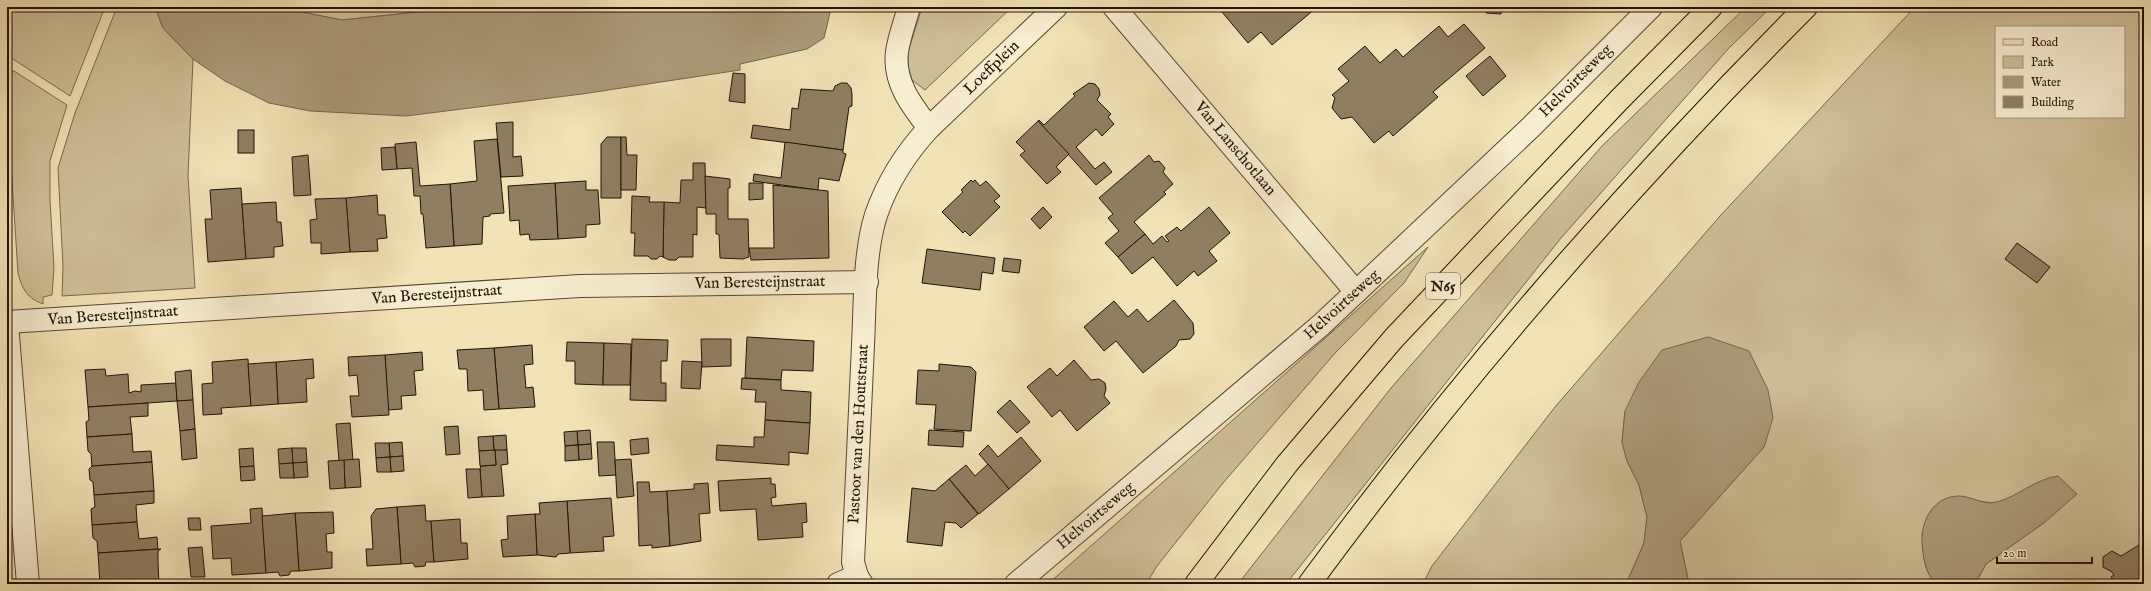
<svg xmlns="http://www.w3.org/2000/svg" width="2151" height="591" viewBox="0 0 2151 591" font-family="'IM FELL English',serif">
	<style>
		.green { fill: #cfbf98; stroke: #7a684f; fill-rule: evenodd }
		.water { fill: #ac9c7a; stroke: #76644c }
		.building { fill: #907e62; stroke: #251106 }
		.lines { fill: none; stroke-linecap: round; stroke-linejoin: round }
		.minor-casing { stroke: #584632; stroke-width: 24 }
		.major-casing { stroke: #251106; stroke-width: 24 }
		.minor { stroke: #f7edd0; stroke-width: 22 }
		.major { stroke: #f2e3b6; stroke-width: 22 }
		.labels { text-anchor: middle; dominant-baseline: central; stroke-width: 3; stroke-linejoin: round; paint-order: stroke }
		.shield { fill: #f7edd0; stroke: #645343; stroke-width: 1 }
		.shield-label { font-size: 15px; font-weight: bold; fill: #251106 }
		.street-label { font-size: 16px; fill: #251106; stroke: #f7edd0 }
	</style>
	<rect width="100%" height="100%" fill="#f2e3b6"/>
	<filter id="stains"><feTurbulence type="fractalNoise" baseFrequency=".005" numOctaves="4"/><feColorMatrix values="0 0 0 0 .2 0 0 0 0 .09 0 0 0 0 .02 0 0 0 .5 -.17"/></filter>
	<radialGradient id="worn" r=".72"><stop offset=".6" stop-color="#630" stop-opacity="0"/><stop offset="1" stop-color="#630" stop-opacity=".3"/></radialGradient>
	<g class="green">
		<polygon points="7,7 105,7 70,96 13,59 7,59"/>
		<polygon points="117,7 155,7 163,28 193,59 188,176 195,288 62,296 63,266 58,168 75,113"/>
		<polygon points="294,7 465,7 342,20 302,12"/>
		<polygon points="922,7 1012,7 925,90 912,80 908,66 908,52"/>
		<polygon points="1746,7 1771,7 1729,48 1561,238 1286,584 1238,584 1391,388 1602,146"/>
		<path d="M1915,7H2144V584H1975L1986,564L2045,522L2030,486C1998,507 1995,505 1959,496L1922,533C1923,551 1923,571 1936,584H1689L1680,541L1764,447L1625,411L1622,442L1627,461L1639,485L1647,517L1644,543L1626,584H1423L1432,566L1555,407L1720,216ZM1996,27H2124V117H1996Z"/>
		<path d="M7,71H14L67,105L50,161V201L54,267L52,295L43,297V304C27,298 22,289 18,273L7,103Z"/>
		<polygon points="1428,247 1404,283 1336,352 1223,483 1157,566 1146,584 1048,584"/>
	</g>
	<g class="water">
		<polygon points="155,7 294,7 302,12 342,20 465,7 828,7 830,13 824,38 807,49 740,64 740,70 582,94 406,116 310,111 269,103 225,81 193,59 163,28"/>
		<polygon points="1708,337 1749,351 1768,390 1773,418 1764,447 1680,541 1689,584 1626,584 1644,543 1647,517 1639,485 1627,461 1622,442 1625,411 1639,382 1662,350"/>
		<path d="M2058,476L2077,494L2045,522L1986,564L1975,584H1936C1925,573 1923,557 1922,542C1921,520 1934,496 1959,496C1972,496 1984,506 1997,502C2019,496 2035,479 2058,476Z"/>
	</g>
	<g class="building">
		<polygon points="1228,7 1315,7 1316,8 1272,45 1261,32 1248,43 1222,12"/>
		<polygon points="1487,7 1502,7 1501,14 1486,13"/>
		<polygon points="1464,24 1485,48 1433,92 1438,97 1393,136 1389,131 1374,143 1352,117 1341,119 1332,108 1335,98 1332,95 1349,81 1338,69 1365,46 1380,63 1396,49 1403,57 1439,26 1448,37"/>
		<polygon points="1490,56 1506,76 1483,96 1466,76"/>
		<polygon points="733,73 745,74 745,103 729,101"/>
		<polygon points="841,83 847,83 851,88 852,94 852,106 849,107 843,150 751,138 753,125 790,130 792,108 798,109 801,89 833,91 835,86"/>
		<polygon points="1089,83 1095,84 1099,89 1100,95 1097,100 1111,114 1108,117 1114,124 1102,136 1096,129 1076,147 1095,169 1104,162 1112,172 1096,185 1038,121 1039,120 1044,125 1075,96 1073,94"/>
		<polygon points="1038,121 1069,154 1056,167 1061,172 1047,184 1020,155 1025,151 1016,142"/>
		<polygon points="513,122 513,157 521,156 523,176 501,177 496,123"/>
		<rect x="238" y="130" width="16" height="23"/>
		<polygon points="607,137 621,137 621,198 601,198 601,144"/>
		<polygon points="621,137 626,137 627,155 637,155 636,190 621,190"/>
		<polygon points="497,139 504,213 490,214 490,216 483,217 482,244 454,246 450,184 477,181 474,141"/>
		<polygon points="416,142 420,186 450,184 454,246 426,248 423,214 421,214 420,196 414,196 412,168 397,169 395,144"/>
		<polygon points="785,142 843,150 843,153 846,154 839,181 819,178 818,190 753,181 754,174 781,178"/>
		<polygon points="395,147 397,169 382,170 381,148"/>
		<polygon points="308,155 311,195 294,196 292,157"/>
		<polygon points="1149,155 1154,162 1159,161 1165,168 1163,172 1173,184 1164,192 1166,194 1134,222 1145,234 1118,257 1105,243 1119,231 1108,218 1113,214 1099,198"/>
		<polygon points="693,163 705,163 706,208 697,207 697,235 693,234 693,257 679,257 676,260 669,260 663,257 664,202 680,203 681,180 693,180"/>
		<polygon points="705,176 730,179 730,188 728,188 728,219 748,219 749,257 743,259 720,258 719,234 716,234 716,214 706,214"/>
		<polygon points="971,180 973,182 975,180 980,186 986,181 1000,196 994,201 1000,207 970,236 965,231 963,233 942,212 963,192 961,190"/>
		<polygon points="586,181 586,190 598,190 600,224 586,225 586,237 558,239 555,183"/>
		<polygon points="555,183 558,239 530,240 529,234 520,235 519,220 510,221 508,186"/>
		<polygon points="749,183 763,183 763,199 749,200"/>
		<polygon points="773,185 828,191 829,258 751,260 749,248 774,248"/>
		<polygon points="241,188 246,259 208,262 205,219 212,219 210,190"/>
		<polygon points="377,195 378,215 385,215 387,238 377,239 378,251 350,252 346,198"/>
		<polygon points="632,196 650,197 649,202 664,202 663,257 660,256 657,259 651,259 648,256 634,256 635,233 631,233"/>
		<polygon points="346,198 350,252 321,254 321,243 311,243 310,220 317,219 315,199"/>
		<polygon points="276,202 277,222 281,222 283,246 274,247 274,257 246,259 242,204"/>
		<polygon points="1043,207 1052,217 1040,229 1031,219"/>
		<polygon points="1209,207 1230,233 1209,251 1217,261 1198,276 1194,271 1177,286 1153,257 1132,274 1118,257 1145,234 1153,244 1162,236 1167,242 1169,241 1165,236 1177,227 1181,231"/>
		<polygon points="2017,243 2050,267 2037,283 2005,259"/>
		<polygon points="927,249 995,258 993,274 982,272 980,290 922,283"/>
		<polygon points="1004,258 1021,260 1019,273 1002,271"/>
		<polygon points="1174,300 1193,323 1194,334 1190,339 1179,340 1176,346 1143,373 1116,341 1104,351 1084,327 1114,301 1128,317 1137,309 1148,322"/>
		<polygon points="747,337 814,341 813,371 782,370 781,380 745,378"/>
		<polygon points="632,339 668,340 667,361 661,361 661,383 666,383 666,401 630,400"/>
		<polygon points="701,339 731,339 731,366 702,367"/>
		<polygon points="567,342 604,343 603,385 575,384 575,361 566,361"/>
		<polygon points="604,343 631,344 630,385 603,385"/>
		<polygon points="532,345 533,364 524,365 526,388 533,387 535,407 499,409 494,348"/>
		<polygon points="494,348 499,409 484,410 483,390 468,391 467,369 459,369 457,350"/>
		<polygon points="422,352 423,370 414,371 416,395 401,396 402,409 388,410 385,355"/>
		<polygon points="385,355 389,415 352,417 350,396 359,396 357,375 349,376 348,357"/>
		<polygon points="248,359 251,406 221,408 222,414 203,415 202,384 213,383 212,362"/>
		<polygon points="313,359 314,378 306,379 307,402 278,404 276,362"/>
		<polygon points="1074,360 1091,380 1099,379 1105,383 1106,389 1104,396 1110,403 1077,431 1060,410 1052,417 1027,387 1050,368 1057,376"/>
		<polygon points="682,361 702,362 700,389 681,388"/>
		<polygon points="276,362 278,404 251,406 248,364"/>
		<polygon points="939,364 971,367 976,372 971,431 934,429 936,405 916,404 918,370 939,371"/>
		<polygon points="105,369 106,376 128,374 129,393 135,391 141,392 141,385 176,383 177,401 88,407 85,370"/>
		<polygon points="191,370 193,400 177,401 175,372"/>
		<polygon points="742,378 781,380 781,390 811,392 810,423 765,420 766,402 755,402 756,390 741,389"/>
		<polygon points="193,400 195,429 180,431 177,401"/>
		<polygon points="1010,400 1030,422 1017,433 997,412"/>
		<polygon points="148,403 148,416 130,417 132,434 87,437 86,422 89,420 88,407"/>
		<polygon points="765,420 810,423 808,454 789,452 789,465 716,460 717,445 754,447 754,437 764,437"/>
		<polygon points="350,423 353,460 339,461 336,424"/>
		<polygon points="458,426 460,454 446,455 444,427"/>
		<polygon points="195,429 197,458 182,460 180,431"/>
		<polygon points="590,430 591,444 578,445 577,431"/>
		<polygon points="929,430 964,432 963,447 928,445"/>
		<polygon points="577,431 578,445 565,446 564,432"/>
		<polygon points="132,434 133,452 151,451 152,462 92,466 91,454 88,451 87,437"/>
		<polygon points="506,435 507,450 494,451 493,436"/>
		<polygon points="493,436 494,451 479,451 478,437"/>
		<polygon points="1021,437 1041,461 1009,489 979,454 988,445 998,457"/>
		<polygon points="648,438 649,453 631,455 630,440"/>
		<polygon points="402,442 403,456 390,457 389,443"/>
		<polygon points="597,442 614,442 616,475 599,476"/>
		<polygon points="375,443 389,443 390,457 376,458"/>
		<polygon points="591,444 592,459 579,460 578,445"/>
		<polygon points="578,445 579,460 565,461 565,446"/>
		<polygon points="253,448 254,466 240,467 239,449"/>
		<polygon points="292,448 293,463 279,464 278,449"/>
		<polygon points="292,448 306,448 307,462 293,463"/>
		<polygon points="495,450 507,450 508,464 501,465 504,496 482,497 480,469 481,466 496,465"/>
		<polygon points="495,450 496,465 480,466 479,451"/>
		<polygon points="403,456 404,471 391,472 390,457"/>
		<polygon points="390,457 391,472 377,472 376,458"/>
		<polygon points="359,459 361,487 345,488 344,460"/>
		<polygon points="631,459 634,496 617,498 615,460"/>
		<polygon points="344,460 345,488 330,489 328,461"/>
		<polygon points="152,462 154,491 94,495 93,482 90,480 89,469 92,466"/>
		<polygon points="307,462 308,477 294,478 293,463"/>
		<polygon points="293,463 294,478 280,478 279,464"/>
		<polygon points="988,464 1009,489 979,514 949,479 966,465 975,476"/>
		<polygon points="254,466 255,480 241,481 240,467"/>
		<polygon points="466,469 480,469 482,497 468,498"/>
		<polygon points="771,478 771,484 775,484 776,497 771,498 772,506 806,503 807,522 802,523 803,537 758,540 756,509 720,511 718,481"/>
		<polygon points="949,479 978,514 961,528 956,523 945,522 942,546 907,542 912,488 935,491"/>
		<polygon points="637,482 649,482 650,492 667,491 670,546 652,548 652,545 639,546"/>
		<polygon points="708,483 710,513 699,514 701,541 670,546 667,491 694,489 694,484"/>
		<polygon points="154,491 154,503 136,505 137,522 92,525 91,509 95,507 94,495"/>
		<polygon points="611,498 614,536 603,537 604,551 570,553 567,501"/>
		<polygon points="567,501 570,553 558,554 556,557 537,555 535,514 540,514 539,503"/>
		<polygon points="425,505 426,521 431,521 434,562 426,562 425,566 415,567 413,563 401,564 397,507"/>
		<polygon points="397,507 401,564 367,566 366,549 373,549 371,516 376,509"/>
		<polygon points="262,508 266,573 232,575 231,558 213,559 211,526 251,523 250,509"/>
		<polygon points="333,512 334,533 326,534 327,552 332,552 332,568 299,571 295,513"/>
		<polygon points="295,513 299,571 291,571 289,575 280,576 278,572 266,573 262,516"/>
		<polygon points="535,514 537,555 503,557 501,540 508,539 507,516"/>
		<polygon points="188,518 200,518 201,530 189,530"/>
		<polygon points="460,519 461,543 467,543 468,559 434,562 431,521"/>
		<polygon points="137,522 139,539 157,537 158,549 98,553 97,541 93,538 92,525"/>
		<polygon points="2144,542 2144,584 2116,584 2111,577 2114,575 2112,572 2103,567 2103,557 2112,551 2121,556"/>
		<polygon points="202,547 205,577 191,577 188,548"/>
		<polygon points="161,549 158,551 158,562 159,584 137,584 136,581 119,582 119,584 100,584 98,553"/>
	</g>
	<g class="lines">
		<defs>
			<g id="minor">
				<path d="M909,7C905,22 899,37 897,52C893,82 912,106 929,128"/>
				<polyline points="1114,7 1356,292"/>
				<polyline points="7,322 580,286 867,282"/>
				<polyline points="7,323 28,584"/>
				<polyline points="838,584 857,576"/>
				<path d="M862,584L857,576L853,562C856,490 860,417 863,345C865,306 864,252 876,215C887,183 906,153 929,128L1056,7"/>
				<polyline points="1016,584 1321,325 1530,128 1651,7"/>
			</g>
			<g id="major">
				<polyline points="1196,584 1287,464 1394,338 1619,100 1711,7"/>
				<path d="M1309,584C1459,380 1627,187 1806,7"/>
			</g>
		</defs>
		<use href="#minor" class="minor-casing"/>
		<use href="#major" class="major-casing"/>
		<use href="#minor" class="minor"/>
		<use href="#major" class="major"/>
	</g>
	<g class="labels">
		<rect class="shield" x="1426" y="273" width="34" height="26" rx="3"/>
		<g class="shield-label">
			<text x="1443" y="286">N65</text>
		</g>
		<g class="street-label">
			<text transform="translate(992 68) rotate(-44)">Loeffplein</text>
			<text transform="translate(1576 81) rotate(-45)">Helvoirtseweg</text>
			<text transform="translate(1235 149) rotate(50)">Van Lanschotlaan</text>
			<text transform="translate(760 283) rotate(-1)">Van Beresteijnstraat</text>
			<text transform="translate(437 295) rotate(-4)">Van Beresteijnstraat</text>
			<text transform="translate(1342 305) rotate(-42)">Helvoirtseweg</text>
			<text transform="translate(113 316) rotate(-4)">Van Beresteijnstraat</text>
			<text transform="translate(859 434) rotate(-87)">Pastoor van den Houtstraat</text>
			<text transform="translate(1096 516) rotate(-40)">Helvoirtseweg</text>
		</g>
	</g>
	<rect width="2151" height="591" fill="none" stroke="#f2e3b6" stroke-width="24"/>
	<rect x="8" y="8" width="2135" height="575" fill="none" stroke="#251106" stroke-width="2"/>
	<rect x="12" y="12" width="2127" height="567" fill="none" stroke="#251106"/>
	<rect x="1995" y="26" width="130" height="92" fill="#f7edd0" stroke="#a3957f"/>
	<rect x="2003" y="39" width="20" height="6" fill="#f2e3b6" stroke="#a3957f"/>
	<text x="2031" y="46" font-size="12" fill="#251106">Road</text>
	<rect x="2003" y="56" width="20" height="12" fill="#cfbf98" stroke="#a3957f"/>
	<text x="2031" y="66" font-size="12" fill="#251106">Park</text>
	<rect x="2003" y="76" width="20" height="12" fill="#ac9c7a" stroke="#a3957f"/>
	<text x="2031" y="86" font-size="12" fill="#251106">Water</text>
	<rect x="2003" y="96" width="20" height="12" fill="#907e62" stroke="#a3957f"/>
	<text x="2031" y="106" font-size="12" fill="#251106">Building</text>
	<path d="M1997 557v6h95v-6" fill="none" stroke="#251106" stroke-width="2"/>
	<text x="2003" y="557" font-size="12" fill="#251106" stroke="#f7edd0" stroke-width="3" paint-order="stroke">20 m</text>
	<rect width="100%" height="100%" filter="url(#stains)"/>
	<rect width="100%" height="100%" fill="url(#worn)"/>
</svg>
